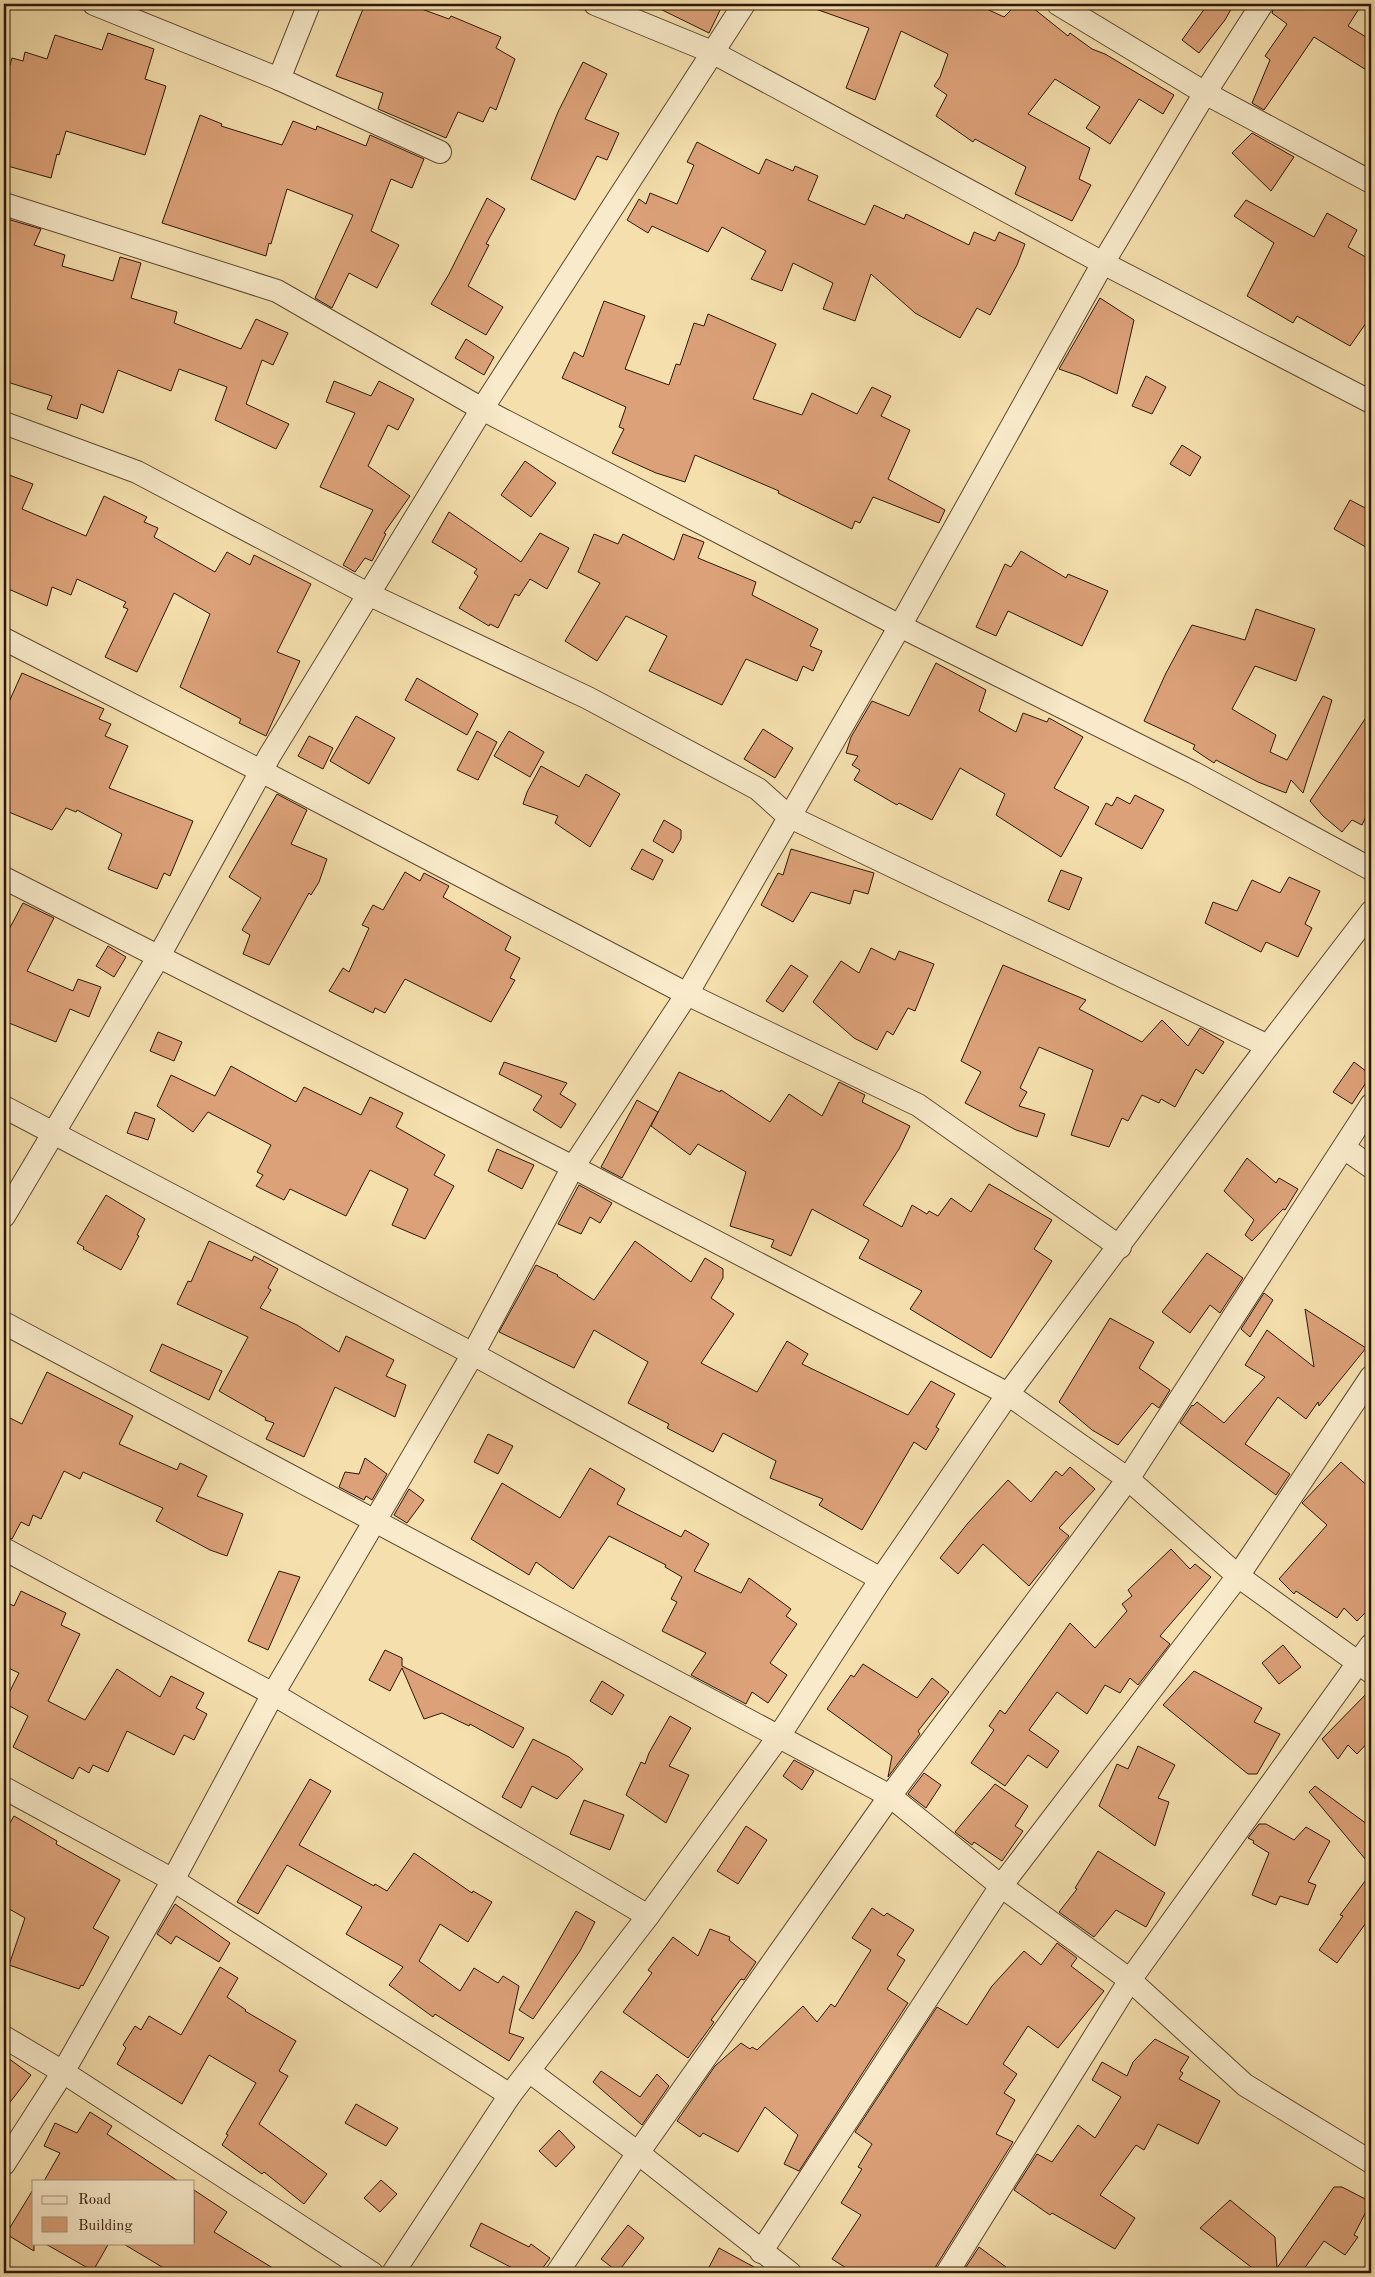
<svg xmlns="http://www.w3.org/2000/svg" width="1375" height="2277" viewBox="0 0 1375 2277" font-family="'Old Standard TT',serif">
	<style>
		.building { fill: #dca179; stroke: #2d1705 }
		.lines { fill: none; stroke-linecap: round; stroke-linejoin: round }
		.street-casing { stroke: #5f492f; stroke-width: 24 }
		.street { stroke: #f8eaca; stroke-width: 22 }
	</style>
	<rect width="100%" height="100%" fill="#f4dfad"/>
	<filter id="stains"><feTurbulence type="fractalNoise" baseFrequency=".004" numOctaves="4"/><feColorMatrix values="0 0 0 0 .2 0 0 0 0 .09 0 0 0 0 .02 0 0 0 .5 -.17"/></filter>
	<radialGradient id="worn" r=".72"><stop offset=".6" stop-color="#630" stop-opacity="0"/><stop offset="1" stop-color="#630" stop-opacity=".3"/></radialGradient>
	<g class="building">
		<polygon points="365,4 408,4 449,19 451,16 501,37 496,48 515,59 496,110 490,107 483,122 458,112 446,138 378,109 383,93 336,76"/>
		<polygon points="650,4 723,4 709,33"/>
		<polygon points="811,4 976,4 1004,17 1017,4 1028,4 1068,36 1070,33 1092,49 1105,54 1174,95 1163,114 1139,99 1110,144 1086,128 1100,107 1055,79 1028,114 1090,148 1079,179 1091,185 1072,221 1015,194 1026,167 975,139 973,142 936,116 947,95 934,86 940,77 948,54 901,31 875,100 846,88 869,28 810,7"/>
		<polygon points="1208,4 1234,4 1225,20 1199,53 1182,40"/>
		<polygon points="1275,4 1362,4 1348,26 1371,40 1371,73 1314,37 1264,110 1252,103 1270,60 1265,56 1287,24 1272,13"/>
		<polygon points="108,33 154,49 145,79 166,86 145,155 66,131 59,155 57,154 51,178 4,165 4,63 10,65 12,58 23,61 25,52 47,59 55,35 102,50"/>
		<polygon points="583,62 607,74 585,119 619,133 607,160 597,156 575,200 531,179 558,112"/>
		<polygon points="200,115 222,124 221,126 282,145 293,121 316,130 317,126 366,146 370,135 424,159 412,188 391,179 371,231 399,245 377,288 349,273 332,308 315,298 353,215 287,189 271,244 269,243 266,256 162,223"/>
		<polygon points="1252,133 1294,157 1271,191 1232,153"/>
		<polygon points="697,142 759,174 766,159 793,171 795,166 818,176 808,200 865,225 874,205 904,219 906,214 969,245 974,232 995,241 999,232 1025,244 1017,265 990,315 977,308 960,338 915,313 871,274 855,321 823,309 833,283 793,263 782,291 751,279 766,251 722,227 708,252 652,226 648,233 627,220 639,199 646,204 650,193 677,204 694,165 687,162"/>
		<polygon points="487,198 505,209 486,244 489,245 468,286 503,307 486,335 431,304 449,274"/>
		<polygon points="1246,200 1314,237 1327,213 1357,230 1348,247 1371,260 1371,316 1350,346 1297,316 1293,323 1247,296 1274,243 1234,216"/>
		<polygon points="4,218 41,229 34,245 65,255 62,266 113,281 120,257 141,263 131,298 177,312 174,323 241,349 256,319 288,333 273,365 262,360 246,404 289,424 276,449 215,420 227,387 179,369 171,391 118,370 103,413 81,404 77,419 47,409 52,396 4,381"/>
		<polygon points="1100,298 1134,320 1117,394 1079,376 1059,369"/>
		<polygon points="604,301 645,316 625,369 669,385 676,364 680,365 694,323 704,326 708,314 776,344 753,399 802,415 812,393 857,414 872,387 891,396 881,416 910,430 888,479 945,510 939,523 873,497 860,523 855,521 852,529 778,493 779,491 695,455 685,482 656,473 612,453 624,429 619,427 626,407 562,378 574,352 583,357"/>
		<polygon points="466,339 494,357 484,375 455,358"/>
		<polygon points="1146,376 1166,387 1152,414 1132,406"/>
		<polygon points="334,381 371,396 379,381 414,399 398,430 388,425 368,466 410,496 384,533 386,534 372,561 365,558 355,572 343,565 373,510 320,487 355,413 326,402"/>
		<polygon points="1182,445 1201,457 1190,476 1170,464"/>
		<polygon points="525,461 556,483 531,517 501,495"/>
		<polygon points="4,473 33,484 22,509 86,536 104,496 147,517 144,522 158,528 154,537 215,572 227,552 250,565 254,555 311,584 277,652 300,661 266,736 239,723 241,719 180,687 210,614 174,593 137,672 105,657 128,609 123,607 126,602 77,579 71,595 52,587 47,606 4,587"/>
		<polygon points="1350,500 1371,511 1371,550 1334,529"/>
		<polygon points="449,512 521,562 540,533 569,548 547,589 530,579 519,596 515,594 498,628 490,624 489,626 459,608 478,576 474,573 477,569 432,542"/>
		<polygon points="594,534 618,544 623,534 674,560 683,534 704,542 698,558 756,582 752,595 818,629 810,646 822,651 813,671 803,666 797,681 746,659 722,705 649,671 667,636 626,616 597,661 565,641 600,583 578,572"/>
		<polygon points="1021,551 1066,578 1068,574 1108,591 1082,646 1008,611 996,636 976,627 1005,564 1011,567"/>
		<polygon points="1256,609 1315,629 1296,681 1255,666 1232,709 1276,735 1270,752 1287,760 1323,696 1332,700 1303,793 1291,780 1286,793 1258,782 1216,760 1214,763 1193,749 1195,745 1144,721 1166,673 1192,625 1245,640"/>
		<polygon points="936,663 986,690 979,711 1016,732 1023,713 1047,722 1049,718 1083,737 1054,788 1089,807 1061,857 996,815 1005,794 960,768 932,820 899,803 897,805 854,780 860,770 852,765 858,756 846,753 851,737 872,701 909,716"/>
		<polygon points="22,673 104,709 99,719 111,724 105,736 128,746 109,788 193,821 170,876 164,873 157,889 108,869 122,834 77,810 76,812 66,808 52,830 4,810 4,713"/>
		<polygon points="417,678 478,714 467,735 405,700"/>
		<polygon points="1371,710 1371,806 1362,825 1352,820 1342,832 1323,816 1310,801"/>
		<polygon points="356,716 395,738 369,784 330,761"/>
		<polygon points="763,729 793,748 775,778 744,759"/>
		<polygon points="477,731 497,742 478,780 457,770"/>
		<polygon points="509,731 544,752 530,777 494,756"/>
		<polygon points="309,736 333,748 323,769 298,756"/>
		<polygon points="541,766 579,787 586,774 620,794 590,847 555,823 558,816 523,804 527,792"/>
		<polygon points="277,794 307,810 291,844 327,859 319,882 311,895 309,893 269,965 243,954 250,935 242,930 261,898 229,877"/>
		<polygon points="1135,795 1164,810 1142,849 1095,824 1106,803 1112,806 1117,797 1130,804"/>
		<polygon points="664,820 681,830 681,839 673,853 653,841"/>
		<polygon points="642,849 663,860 653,880 631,869"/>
		<polygon points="791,849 874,873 868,894 854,890 850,904 811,892 793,922 761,905 778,873 783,875"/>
		<polygon points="1061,870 1082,878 1069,910 1048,901"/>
		<polygon points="405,872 420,881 424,873 449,886 443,897 511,937 505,950 520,958 510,978 515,980 491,1022 405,979 385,1013 375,1008 373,1013 329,991 343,968 349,972 369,928 362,925 373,905 383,910"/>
		<polygon points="1289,877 1320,891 1305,924 1312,928 1298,957 1266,942 1261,952 1205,923 1213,902 1237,911 1252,880 1280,893"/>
		<polygon points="23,903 54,918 27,971 73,991 78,979 101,987 89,1017 70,1009 56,1042 4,1021 4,939"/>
		<polygon points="108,946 126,957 114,977 96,966"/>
		<polygon points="871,948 895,960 899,951 934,964 915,1011 908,1008 893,1035 887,1031 877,1050 854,1038 813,1002 841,961 859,973"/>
		<polygon points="791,965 808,976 783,1012 766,1001"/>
		<polygon points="1003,965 1086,1000 1079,1009 1142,1042 1162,1020 1188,1046 1200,1028 1224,1042 1203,1074 1196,1069 1175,1107 1161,1099 1159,1103 1142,1095 1128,1121 1122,1118 1109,1147 1071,1135 1093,1070 1039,1047 1020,1088 1027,1092 1019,1106 1045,1114 1037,1137 1016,1130 965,1103 981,1072 961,1061"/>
		<polygon points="158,1032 182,1042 174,1061 150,1051"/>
		<polygon points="504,1062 567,1083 560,1094 576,1104 561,1128 533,1110 542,1096 499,1074"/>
		<polygon points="1354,1062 1371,1075 1352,1104 1333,1092"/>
		<polygon points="231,1066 296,1102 304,1087 361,1115 370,1097 403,1113 396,1127 445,1155 434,1175 454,1186 425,1239 392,1225 408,1189 370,1170 346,1216 290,1189 284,1200 256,1186 263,1175 257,1172 271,1145 208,1112 193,1132 157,1106 171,1075 215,1096"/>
		<polygon points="679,1072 720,1092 721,1090 770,1122 789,1094 822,1116 839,1082 865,1095 862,1102 910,1126 899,1149 863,1205 902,1227 912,1205 927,1214 929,1211 938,1216 951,1198 971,1212 989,1184 1052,1220 1034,1249 1052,1261 991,1358 910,1309 922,1291 859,1258 869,1240 812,1209 791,1256 771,1247 774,1240 730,1226 746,1172 698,1144 690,1155 651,1126"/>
		<polygon points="637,1100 658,1112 622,1178 601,1167"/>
		<polygon points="135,1112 155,1119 148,1140 127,1133"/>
		<polygon points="497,1149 534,1165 522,1189 488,1171"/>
		<polygon points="1247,1158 1276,1183 1279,1178 1298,1189 1285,1210 1283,1209 1252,1241 1245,1235 1254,1220 1224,1191"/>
		<polygon points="579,1185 612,1203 600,1223 590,1217 581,1234 558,1224"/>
		<polygon points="106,1195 145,1219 137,1235 139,1236 121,1270 83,1249 84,1247 77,1243"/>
		<polygon points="209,1241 252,1261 254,1256 278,1269 268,1288 271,1290 260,1308 297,1325 339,1352 346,1336 394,1360 386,1376 406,1385 395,1417 335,1387 304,1457 266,1439 274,1423 265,1420 266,1418 219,1391 248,1337 177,1304 188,1281 191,1282"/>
		<polygon points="635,1241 691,1282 705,1258 723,1269 723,1278 711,1298 734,1314 701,1363 757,1392 787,1341 808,1354 802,1364 908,1415 931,1381 955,1394 936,1427 939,1429 926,1450 914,1442 862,1530 819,1505 823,1499 770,1478 776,1461 723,1433 713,1452 667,1428 669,1424 628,1403 648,1362 594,1330 574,1368 499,1332 536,1265 558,1275 557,1276 594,1300"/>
		<polygon points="1207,1253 1243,1278 1220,1313 1210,1305 1190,1333 1162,1312"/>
		<polygon points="1264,1293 1273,1300 1250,1337 1241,1329"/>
		<polygon points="1305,1309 1366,1348 1319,1406 1318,1402 1306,1419 1278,1397 1245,1444 1290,1474 1276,1495 1180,1423 1192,1405 1193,1406 1197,1402 1224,1423 1265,1377 1245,1365 1267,1330 1314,1367"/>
		<polygon points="1110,1318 1154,1342 1139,1368 1170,1390 1159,1408 1152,1403 1118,1445 1092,1430 1059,1402"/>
		<polygon points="162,1344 222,1371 209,1400 150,1371"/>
		<polygon points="47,1372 133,1416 119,1444 177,1470 180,1463 207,1476 197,1496 243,1514 227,1556 210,1550 156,1521 163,1508 83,1472 80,1479 64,1471 41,1519 33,1515 29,1526 21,1522 12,1539 4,1536 4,1415 22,1424"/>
		<polygon points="488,1434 513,1446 498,1474 474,1462"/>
		<polygon points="365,1458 387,1474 372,1500 366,1496 364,1500 339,1487 345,1472 359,1474"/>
		<polygon points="1341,1462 1371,1489 1371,1607 1357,1621 1344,1608 1337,1618 1296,1591 1294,1594 1279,1579 1327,1525 1302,1503"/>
		<polygon points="1070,1467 1095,1489 1059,1528 1069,1536 1029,1586 983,1544 958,1574 940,1558 968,1523 1008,1480 1031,1502 1056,1471 1062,1476"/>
		<polygon points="590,1468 625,1489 617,1504 681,1537 685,1530 709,1544 694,1571 741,1593 749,1578 791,1609 786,1616 797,1624 770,1663 787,1675 768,1703 752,1692 746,1704 691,1675 706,1653 662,1631 677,1602 671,1599 682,1577 665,1567 666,1565 609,1536 573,1589 536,1562 529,1575 471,1539 502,1483 560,1518"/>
		<polygon points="409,1489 424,1500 407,1523 394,1515"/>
		<polygon points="1171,1549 1190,1569 1195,1564 1211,1577 1160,1636 1170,1644 1138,1685 1130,1678 1120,1693 1105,1685 1087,1714 1057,1692 1029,1730 1059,1751 1047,1768 1028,1755 1005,1786 971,1763 994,1730 989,1726 1000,1710 1005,1714 1070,1623 1095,1648 1127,1611 1122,1604 1132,1596 1128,1590"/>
		<polygon points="279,1571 300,1577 268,1650 248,1641"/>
		<polygon points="21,1591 66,1613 61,1625 80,1634 48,1701 85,1720 117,1669 160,1697 171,1676 204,1693 196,1708 207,1714 194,1740 184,1735 174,1755 127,1731 108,1772 93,1765 89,1773 79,1767 73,1779 13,1747 28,1716 4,1703 19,1673 4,1666 4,1601 14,1606"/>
		<polygon points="1283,1645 1301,1667 1279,1684 1262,1663"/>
		<polygon points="385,1650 402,1658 402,1666 524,1728 513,1748 470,1724 469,1726 442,1713 424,1719 402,1668 390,1691 369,1680"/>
		<polygon points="863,1664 917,1698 932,1678 949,1692 918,1731 920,1734 888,1777 892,1756 827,1709 851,1675 854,1677"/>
		<polygon points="1194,1671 1262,1708 1254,1722 1280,1734 1257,1774 1248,1774 1163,1705"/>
		<polygon points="602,1681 624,1695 612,1715 590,1701"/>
		<polygon points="1371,1689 1371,1739 1357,1754 1348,1745 1338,1759 1322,1739"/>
		<polygon points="670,1716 691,1728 669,1766 689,1775 666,1823 626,1795 641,1762 645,1764 649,1753"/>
		<polygon points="533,1739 569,1757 583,1769 557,1799 532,1786 521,1808 502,1797"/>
		<polygon points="1138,1746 1175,1765 1158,1798 1169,1802 1155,1846 1099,1806 1117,1764 1128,1769"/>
		<polygon points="794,1760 814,1771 802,1790 783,1776"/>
		<polygon points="924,1773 941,1785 926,1808 908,1794"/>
		<polygon points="310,1779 331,1791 299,1845 374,1886 375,1884 387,1891 414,1853 472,1893 473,1891 492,1902 468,1942 440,1924 419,1961 460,1991 474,1968 498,1983 503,1976 519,1986 509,2033 524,2038 509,2061 435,2014 433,2017 389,1985 403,1967 346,1934 362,1907 287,1865 258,1914 237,1902"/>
		<polygon points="995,1784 1028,1806 1015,1826 1023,1831 1002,1861 974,1842 972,1845 955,1832"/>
		<polygon points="1315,1786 1371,1827 1371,1866 1309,1792"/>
		<polygon points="584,1800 624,1815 610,1850 570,1834"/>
		<polygon points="14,1816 57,1841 56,1844 120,1880 93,1928 109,1937 83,1986 81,1985 79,1989 9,1965 25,1918 4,1906 4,1833"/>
		<polygon points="1259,1824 1266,1824 1294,1840 1306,1827 1330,1841 1308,1882 1316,1885 1308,1905 1280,1896 1276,1905 1252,1895 1269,1853 1253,1843 1254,1841 1248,1838"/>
		<polygon points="746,1826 767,1840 738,1884 717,1871"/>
		<polygon points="1098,1851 1165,1893 1146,1927 1116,1910 1094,1937 1059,1912 1077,1889 1075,1888"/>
		<polygon points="1371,1873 1371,1916 1337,1963 1319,1950 1343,1916 1340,1915"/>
		<polygon points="175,1904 230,1943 219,1962 176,1936 171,1944 157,1934"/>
		<polygon points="872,1908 884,1916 887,1913 914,1930 897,1955 905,1960 887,1989 908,2003 799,2171 784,2164 798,2135 765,2107 738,2152 703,2133 700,2137 677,2121 715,2066 741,2043 750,2049 752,2047 757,2050 803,2006 817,2022 831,2004 835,2007 871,1950 852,1938"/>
		<polygon points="576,1911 595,1922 580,1951 533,2019 519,2010"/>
		<polygon points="710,1929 730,1937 729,1940 756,1962 744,1980 741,1979 711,2020 714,2022 688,2058 623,2012 652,1973 648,1970 673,1937 698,1956"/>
		<polygon points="1057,1943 1077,1958 1071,1966 1104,1991 1058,2048 1028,2026 1003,2064 1017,2074 1004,2093 1015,2100 996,2134 1013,2142 936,2266 934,2273 854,2273 832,2259 861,2215 841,2203 862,2169 858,2167 872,2144 855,2132 937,2007 967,2025 992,1986 1024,1951 1041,1965"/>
		<polygon points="220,1967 238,1978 227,1997 246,2010 245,2011 296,2041 279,2071 288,2076 259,2124 327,2174 304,2204 264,2172 262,2174 222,2145 228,2135 226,2134 256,2083 209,2055 182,2104 117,2064 126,2048 123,2045 135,2026 141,2030 149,2016 181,2035"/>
		<polygon points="1155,2039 1189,2057 1180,2071 1183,2073 1179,2079 1220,2101 1198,2144 1158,2124 1144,2150 1136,2145 1100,2195 1135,2218 1115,2249 1052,2213 1050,2215 1014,2190 1037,2154 1052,2162 1078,2125 1095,2138 1121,2097 1092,2080 1102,2062 1127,2076 1133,2062"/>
		<polygon points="4,2055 31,2075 4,2110"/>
		<polygon points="601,2071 640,2097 657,2074 669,2086 642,2125 593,2082"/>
		<polygon points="356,2104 398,2128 386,2146 345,2123"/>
		<polygon points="90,2112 112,2126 107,2134 178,2181 44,2181 60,2153 44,2146 55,2123 77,2133"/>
		<polygon points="559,2130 575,2147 556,2167 539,2151"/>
		<polygon points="381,2180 397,2194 380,2212 364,2198"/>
		<polygon points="1334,2187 1342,2187 1371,2202 1354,2235 1358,2237 1345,2255 1324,2241 1301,2273 1259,2273 1200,2228 1230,2200 1275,2237 1277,2268"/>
		<polygon points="34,2188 34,2251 6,2234"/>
		<polygon points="194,2190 227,2212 214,2232 281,2273 172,2273 122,2243 194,2243"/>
		<polygon points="481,2223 529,2247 531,2244 550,2258 539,2273 522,2273 470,2246"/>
		<polygon points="628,2225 644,2238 618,2272 601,2259"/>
		<polygon points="44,2243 109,2243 93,2271"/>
		<polygon points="979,2247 1014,2273 962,2273"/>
		<polygon points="719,2248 765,2273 706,2273"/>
	</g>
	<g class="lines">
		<defs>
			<g id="street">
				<polyline points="94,4 279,79 440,152"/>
				<polyline points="595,4 712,52 1103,263 1371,402"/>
				<polyline points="1058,4 1205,93 1371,182"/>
				<polyline points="279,79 309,4"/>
				<polyline points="4,204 277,291 482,409 900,626 1194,773 1371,869"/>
				<polyline points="4,423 137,472 368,594 588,698 758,789 788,816 1268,1046"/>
				<polyline points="4,639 261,771 687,994 918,1105 1120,1247"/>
				<polyline points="4,878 573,1167 1008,1394 1128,1479 1238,1576 1371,1672"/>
				<polyline points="4,1107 473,1354 881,1579"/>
				<polyline points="1344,1148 1371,1167"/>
				<polyline points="4,1216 159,956 270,755 482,409 744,4"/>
				<polyline points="4,1323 890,1796 1001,1886 1130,1980 1245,2085 1371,2162"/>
				<polyline points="4,1549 273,1694 648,1916"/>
				<polyline points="4,1788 173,1880 510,2095"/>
				<polyline points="4,2037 63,2072 372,2273"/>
				<polyline points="529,2071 638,2153 790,2273"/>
				<polyline points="4,2164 63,2072 173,1880 273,1694 473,1354 573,1167 687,994 900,626 1103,263 1205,93 1262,4"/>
				<polyline points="761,2252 1001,1886 1238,1576 1371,1377"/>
				<polyline points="393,2273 510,2095 648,1916 779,1736 881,1579 1008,1394 1268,1046 1371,912"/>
				<polyline points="557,2273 638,2153 890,1796 1128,1479 1371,1105"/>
				<polyline points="947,2273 1130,1980 1371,1645"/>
			</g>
		</defs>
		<use href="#street" class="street-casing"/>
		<use href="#street" class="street"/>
	</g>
	<rect width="1375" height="2277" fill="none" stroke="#f4dfad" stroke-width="20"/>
	<rect x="5" y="5" width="1365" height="2267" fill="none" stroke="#2d1705" stroke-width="2.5"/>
	<rect x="10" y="10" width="1355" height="2257" fill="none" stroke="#2d1705"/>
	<rect x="32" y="2180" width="162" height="65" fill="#f8eaca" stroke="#a7967b"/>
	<rect x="42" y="2196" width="25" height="8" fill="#f8eaca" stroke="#a7967b"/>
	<text x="78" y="2204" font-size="15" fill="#2d1705">Road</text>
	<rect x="42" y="2217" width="25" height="15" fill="#dca179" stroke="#a7967b"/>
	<text x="78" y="2230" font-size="15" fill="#2d1705">Building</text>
	<rect width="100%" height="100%" filter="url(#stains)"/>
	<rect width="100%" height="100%" fill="url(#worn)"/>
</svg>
